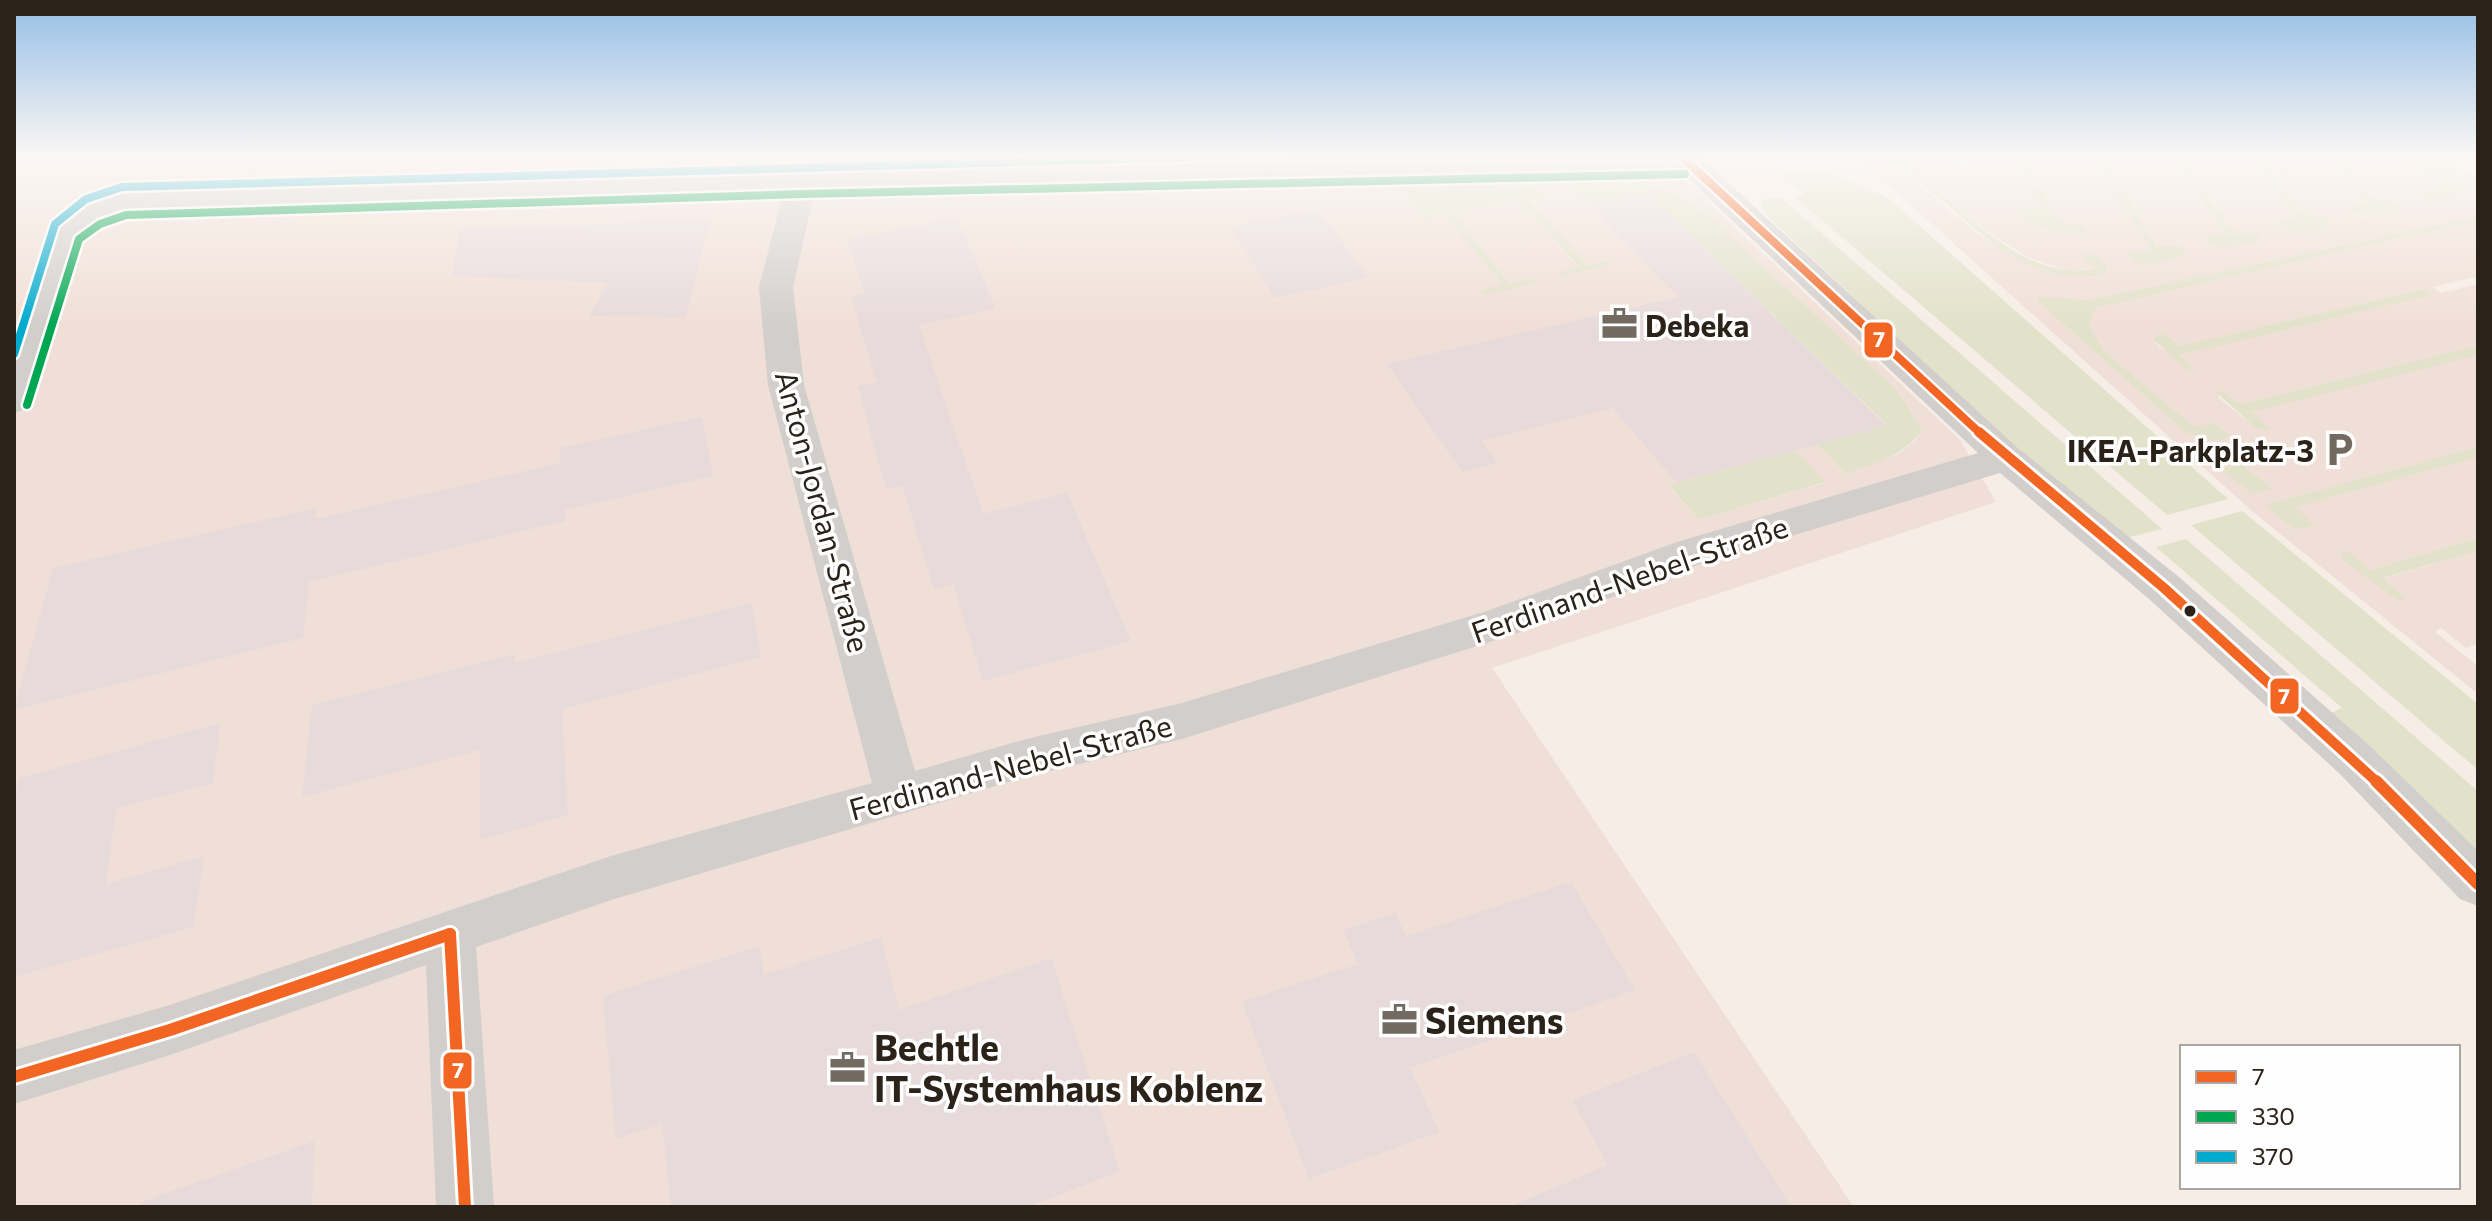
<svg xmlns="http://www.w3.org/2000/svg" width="2492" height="1221" viewBox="0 0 2492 1221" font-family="Commissioner,sans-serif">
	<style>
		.commercial { fill: #f0dfd6; fill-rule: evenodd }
		.green { fill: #e2e1c9 }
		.building { fill: #e7dadb }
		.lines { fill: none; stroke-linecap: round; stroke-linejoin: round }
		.minor { fill: #d1cecc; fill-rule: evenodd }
		.bus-1-far2-casing { stroke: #fefefe; stroke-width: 13 }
		.bus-1-far1-casing { stroke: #fefefe; stroke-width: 16 }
		.bus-1-casing { stroke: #fefefe; stroke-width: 18 }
		.bus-2-casing { stroke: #fefefe; stroke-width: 13 }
		.bus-3-casing { stroke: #fefefe; stroke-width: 13 }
		.bus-1-far2 { stroke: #f26522; stroke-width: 8 }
		.bus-1-far1 { stroke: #f26522; stroke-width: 10 }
		.bus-1 { stroke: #f26522; stroke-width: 12 }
		.bus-2 { stroke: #00a651; stroke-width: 8 }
		.bus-3 { stroke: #00a9ce; stroke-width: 8 }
		.bus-dot { fill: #2b2319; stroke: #fefefe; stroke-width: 3 }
		.labels { text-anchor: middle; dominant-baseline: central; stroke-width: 7; stroke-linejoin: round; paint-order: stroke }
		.poi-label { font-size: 30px; font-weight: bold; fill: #2b2319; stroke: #fefefe; text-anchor: start }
		.street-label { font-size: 30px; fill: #2b2319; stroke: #fefefe }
		.near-poi-label { font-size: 36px; font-weight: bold; fill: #2b2319; stroke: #fefefe; text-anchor: start }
		.line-badge { stroke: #fefefe; stroke-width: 3 }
		.badge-label { font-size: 22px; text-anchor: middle; font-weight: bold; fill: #fff }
	</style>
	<rect width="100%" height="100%" fill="#f6eee6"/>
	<g class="commercial">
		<path d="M14,156H1660L1960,440L1996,502L1492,668L1854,1207H14ZM1531,179L1546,194L1527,199L1588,265L1608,261L1610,263L1561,275L1559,272L1579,268L1517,200L1452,214L1511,283L1532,278L1537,283L1485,295L1482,290L1503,285L1444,215L1423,220L1398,187L1402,181ZM1561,179L1639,181L1661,187L1706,213L1897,390L1922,430L1915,441L1898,454L1846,474L1818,444L1887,426L1649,195L1589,204ZM1796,450L1824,483L1699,520L1669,486Z"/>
		<path d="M1856,156H1872L1906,174L1981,236L2032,267L2091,277L2106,274L2108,270L2098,268L2069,271L2027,257L1994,236L1903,165L1917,158L1914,156H1946L1960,166L1971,167L1965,156H2012L2042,210H2020L2043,230L2060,235L2082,224L2060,222L2023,156H2091L2151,252L2129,251L2133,260L2182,247L2158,245L2101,156H2170L2225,236L2204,235L2208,243L2254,231L2231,230L2179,156H2248L2299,221H2276L2282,228L2325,216L2304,215L2258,156H2327L2369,206H2347L2355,215L2365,217L2402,207L2374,200L2336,156H2405L2437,192L2462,194L2478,188V216L2089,300L2038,296L2035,299L2186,433L2213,441L2225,439L2228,435L2194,427L2103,350L2089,324L2096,308L2436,230L2478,225V276L2433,287L2441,293L2478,284V346L2240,404L2223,391L2218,397L2254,427L2269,428L2250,412L2478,355V447L2266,505L2299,530L2294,507L2478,457V538L2370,570L2347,551L2381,579L2478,551V644L2466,648L2441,628L2435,632L2478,666V694L2252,511ZM2423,289L2431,295L2178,355L2159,347L2155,341V337L2163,333L2180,346Z"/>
	</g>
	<g class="green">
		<path d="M1872,156L1918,159L1904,165C1959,201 2023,286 2096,268L2082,257L2088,253L2101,258L2108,270L2106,274C2003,296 1956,186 1872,156Z"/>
		<path d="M2012,156H2023L2060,222L2082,224L2087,231L2085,233C2060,238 2045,232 2024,217L2022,209H2041Z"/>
		<polygon points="2091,156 2101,156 2157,245 2182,247 2185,254 2183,257 2146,265 2133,260 2129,251 2151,251"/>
		<polygon points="2170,156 2179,156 2231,230 2254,231 2259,237 2258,241 2223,249 2208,243 2204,235 2225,235"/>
		<path d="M2248,156H2258L2304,215L2326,216L2332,225C2311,229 2291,240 2276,221L2298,220Z"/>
		<path d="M2327,156H2336L2374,200L2397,202L2402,209C2383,213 2358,225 2347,205H2369Z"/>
		<polygon points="2405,156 2438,156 2478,179 2478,188 2432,202 2425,200 2417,191 2437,191"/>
		<path d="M1802,172C1834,172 1860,183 1888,198L2228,499L2167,515L1796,198L1805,195L1781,176Z"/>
		<path d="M1560,178L1639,181L1661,187L1706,213L1897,390L1922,430C1905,456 1874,463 1846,474L1817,444L1887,425L1649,195L1589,204Z"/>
		<polygon points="1531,179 1547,195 1528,199 1588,265 1609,261 1611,264 1561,276 1558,272 1579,267 1517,200 1453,213 1510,283 1532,278 1537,283 1485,295 1481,290 1502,284 1444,216 1423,220 1398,187 1402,181"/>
		<path d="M1780,197L2162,529L2126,538C1999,439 1885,325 1767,216L1759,201Z"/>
		<polygon points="2478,216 2478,225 2436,230 2096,308 2089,324 2103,350 2194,427 2214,423 2229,435 2225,439 2213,441 2186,433 2035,299 2038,296 2089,300"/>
		<polygon points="2424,289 2432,295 2179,355 2195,371 2185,368 2155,341 2155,337 2163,333 2180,346"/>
		<polygon points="2478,346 2478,355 2251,412 2270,428 2267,430 2254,427 2216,392 2223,391 2240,404"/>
		<polygon points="2478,447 2478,457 2295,507 2315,526 2294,529 2265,505"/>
		<polygon points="1796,450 1825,482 1699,520 1669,485"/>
		<polygon points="2242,465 2272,489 2252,494 2224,471 2225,468"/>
		<polygon points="2242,511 2478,704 2478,770 2191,525"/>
		<polygon points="2478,538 2478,551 2382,578 2405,598 2399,601 2344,561 2340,552 2347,551 2370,570"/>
		<polygon points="2186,539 2478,791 2478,857 2331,713 2342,708 2156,547"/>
	</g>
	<g class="building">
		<polygon points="1649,195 1887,426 1676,482 1613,408 1482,441 1498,463 1462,472 1387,364 1678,297 1589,204"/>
		<polygon points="1318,210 1368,278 1275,298 1230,227"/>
		<polygon points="957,218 996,309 919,325 983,514 1067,493 1131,641 983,681 953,584 934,589 902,485 886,489 858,386 877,382 851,297 865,294 847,240"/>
		<polygon points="709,221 686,317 589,316 608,283 452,276 460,228"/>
		<polygon points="702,417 713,476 565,510 565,521 309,582 303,638 14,710 53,568 317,508 315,519 560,463 560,448"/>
		<polygon points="751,603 761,657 562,709 568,815 480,840 480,750 302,797 312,705 515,654 515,663"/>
		<polygon points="220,723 213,783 116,808 106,884 204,856 193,927 14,977 14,797 20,778"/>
		<polygon points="1571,882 1635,990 1410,1068 1439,1132 1309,1179 1242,1002 1358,964 1343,930 1395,913 1406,936"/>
		<polygon points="881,937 899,1010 1051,958 1120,1171 1028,1207 671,1207 662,1124 616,1139 603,996 759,946 764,975"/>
		<polygon points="1694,1052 1791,1207 1509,1207 1608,1165 1572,1100"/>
		<polygon points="314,1141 312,1207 142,1207 141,1202"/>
	</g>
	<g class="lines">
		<path class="minor" d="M1455,156H1699L2019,449L2179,577L2372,748L2478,851V906L2460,899L2340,774L2254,695L2149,599L2000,473L1705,562L1515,634L1182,739L1026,777L611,900L476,947L494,1207H436L426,965L170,1055L14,1104V1050L170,1005L611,856L872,783L768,385L759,287L784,190L125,210L97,222L82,235L32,401L27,409L14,413V346L51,232L75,209L124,192L802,171ZM1678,169L1978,453L1677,542L1487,611L1182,703L1026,739L915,771L804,385L793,287L815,189Z"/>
		<defs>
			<polyline id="bus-1-far2" points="1681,156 1981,434"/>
			<polyline id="bus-1-far1" points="1979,432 2164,588 2378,783"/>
			<g id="bus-1">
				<polyline points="2376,781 2478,884"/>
				<polyline points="450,934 465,1207"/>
				<polyline points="14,1077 170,1030 450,934"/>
			</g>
			<polyline id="bus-2" points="27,405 79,239 100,224 126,215 802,194 1685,174"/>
			<polyline id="bus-3" points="14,354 55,224 86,199 122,187 1231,156"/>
		</defs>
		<use href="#bus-1-far2" class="bus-1-far2-casing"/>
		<use href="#bus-1-far1" class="bus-1-far1-casing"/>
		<use href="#bus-1" class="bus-1-casing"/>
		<use href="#bus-2" class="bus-2-casing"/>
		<use href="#bus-3" class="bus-3-casing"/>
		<use href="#bus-1-far2" class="bus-1-far2"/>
		<use href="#bus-1-far1" class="bus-1-far1"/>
		<use href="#bus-1" class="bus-1"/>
		<use href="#bus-2" class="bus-2"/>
		<use href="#bus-3" class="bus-3"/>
	</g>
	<linearGradient id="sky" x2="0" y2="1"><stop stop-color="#95bee6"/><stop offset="0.48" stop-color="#fbf7f4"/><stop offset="1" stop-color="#fbf7f4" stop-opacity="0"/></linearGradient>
	<rect width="2492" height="327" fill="url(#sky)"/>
	<defs>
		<symbol id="office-bare" viewBox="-9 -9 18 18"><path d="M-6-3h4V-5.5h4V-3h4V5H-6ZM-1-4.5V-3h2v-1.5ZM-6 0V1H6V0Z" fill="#726a61" stroke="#fefefe" stroke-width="2.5" paint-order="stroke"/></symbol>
		<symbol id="parking-bare" viewBox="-9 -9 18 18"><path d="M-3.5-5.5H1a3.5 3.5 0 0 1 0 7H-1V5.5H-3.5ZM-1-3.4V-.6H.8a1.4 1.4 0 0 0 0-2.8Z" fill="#726a61" stroke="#fefefe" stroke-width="2.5" paint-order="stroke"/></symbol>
	</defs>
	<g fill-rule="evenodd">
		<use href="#office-bare" x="1594" y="298" width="51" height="51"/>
		<use href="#parking-bare" x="2314" y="424" width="51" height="51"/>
		<use href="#office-bare" x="1374" y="994" width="51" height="51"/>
		<use href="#office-bare" x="822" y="1042" width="51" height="51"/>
	</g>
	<circle class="bus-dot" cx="2190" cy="611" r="7"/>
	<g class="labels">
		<g class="poi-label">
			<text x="1645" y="324">Debeka</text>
			<text x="2314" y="449" text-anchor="end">IKEA-Parkplatz-3</text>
		</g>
		<g class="street-label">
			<text transform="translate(824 511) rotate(75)">Anton-Jordan-Straße</text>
			<text transform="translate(1629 578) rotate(-19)">Ferdinand-Nebel-Straße</text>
			<text transform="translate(1010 766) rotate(-15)">Ferdinand-Nebel-Straße</text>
		</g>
		<g class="near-poi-label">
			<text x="1425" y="1019">Siemens</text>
			<text x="874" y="1046">Bechtle<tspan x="874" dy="41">IT-Systemhaus Koblenz</tspan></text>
		</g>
	</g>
	<g class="line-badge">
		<rect x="1863" y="321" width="31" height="38" rx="8" fill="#f26522"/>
		<rect x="2269" y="677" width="31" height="38" rx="8" fill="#f26522"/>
		<rect x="442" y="1051" width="31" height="39" rx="8" fill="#f26522"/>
	</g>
	<g class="badge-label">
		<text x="1879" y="347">7</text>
		<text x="2284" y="704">7</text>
		<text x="458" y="1078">7</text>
	</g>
	<rect width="2492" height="1221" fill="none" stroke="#2b2319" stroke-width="32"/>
	<rect x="2180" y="1045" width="280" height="144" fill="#fefefe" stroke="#aaa6a2" stroke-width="2"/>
	<rect x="2196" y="1071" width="40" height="12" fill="#f26522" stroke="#aaa6a2" stroke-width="2"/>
	<text x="2252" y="1085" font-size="24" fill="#2b2319">7</text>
	<rect x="2196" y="1111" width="40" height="12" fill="#00a651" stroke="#aaa6a2" stroke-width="2"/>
	<text x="2252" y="1125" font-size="24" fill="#2b2319">330</text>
	<rect x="2196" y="1151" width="40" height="12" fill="#00a9ce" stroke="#aaa6a2" stroke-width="2"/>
	<text x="2252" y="1165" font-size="24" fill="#2b2319">370</text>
</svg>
